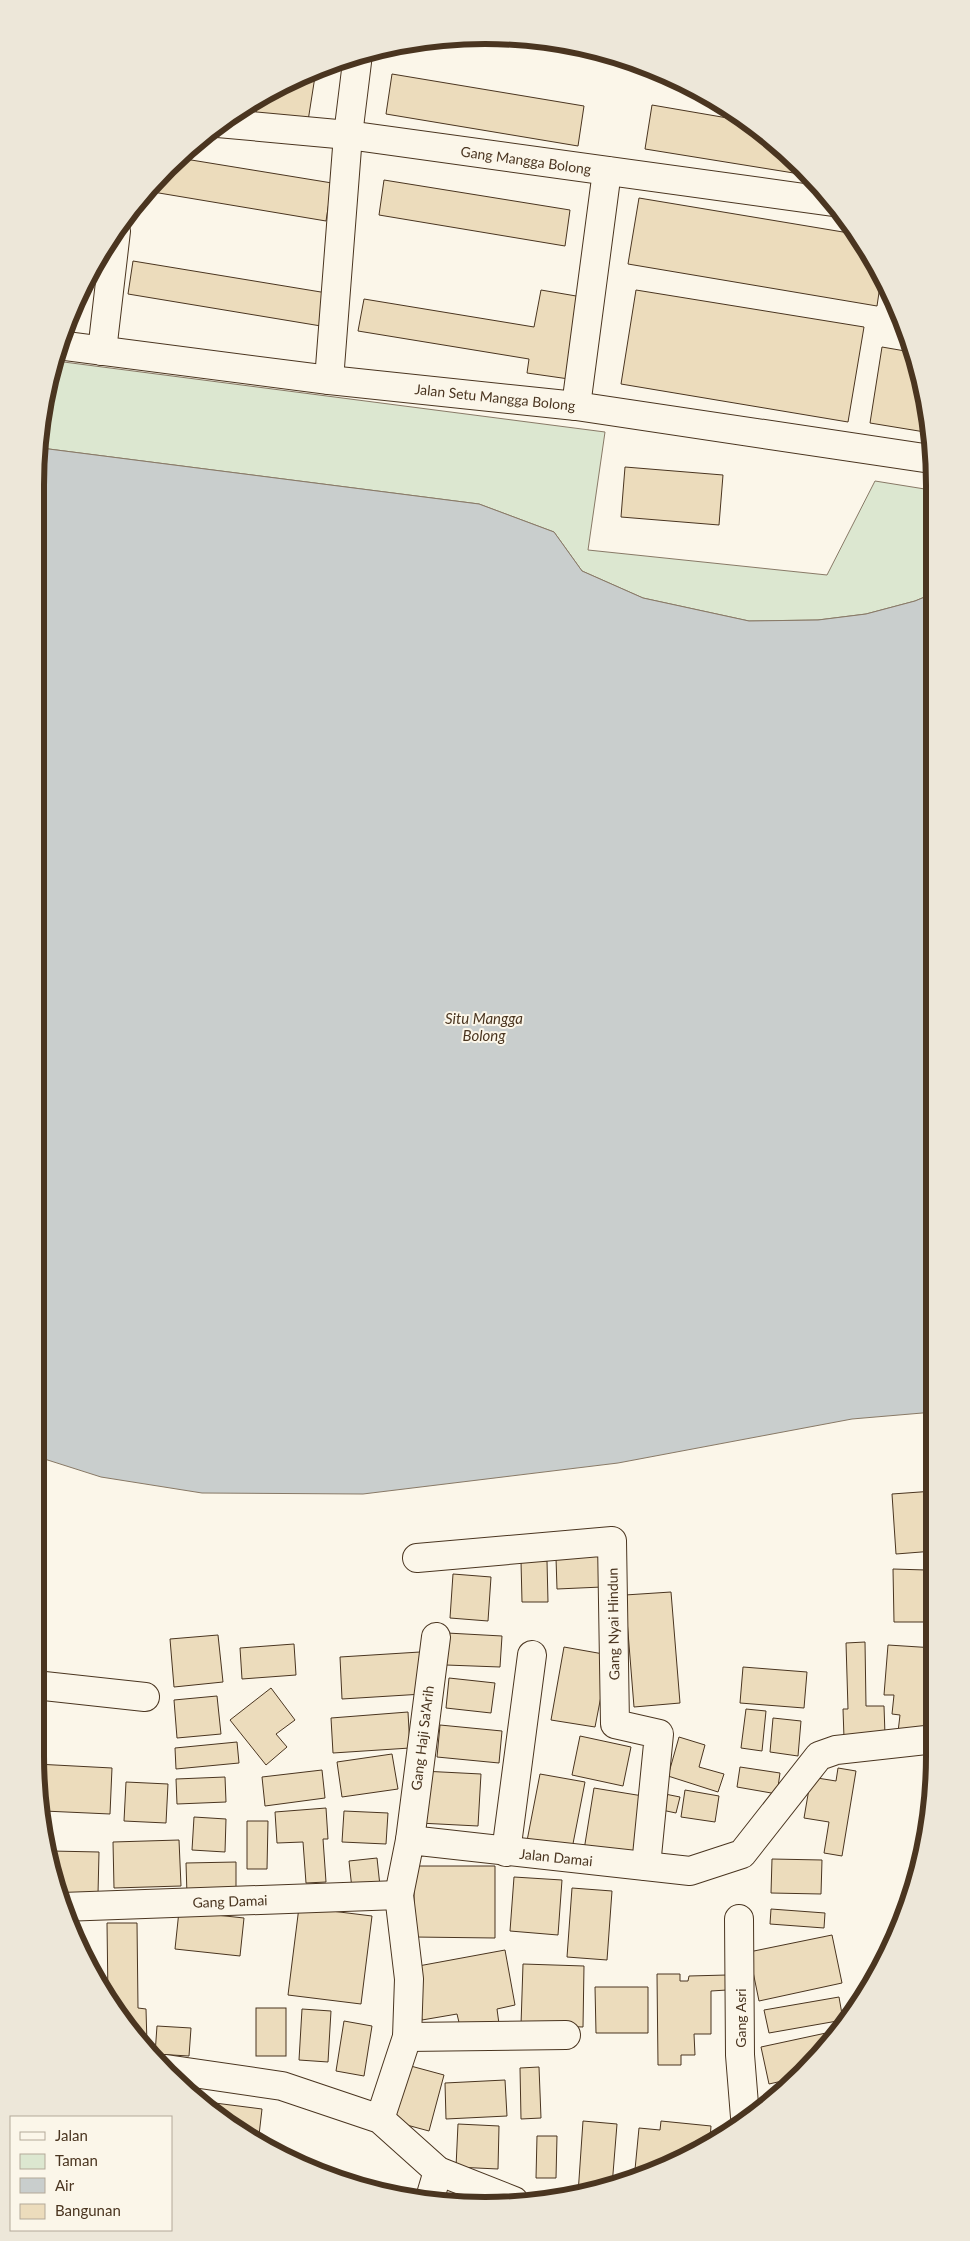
<svg xmlns="http://www.w3.org/2000/svg" width="970" height="2241" viewBox="0 0 970 2241" font-family="Lato,sans-serif">
	<style>
		.green { fill: #dce7d0; stroke: #887966 }
		.water { fill: #c9cecd; stroke: #887966 }
		.building { fill: #ecdcbc; stroke: #4a3520 }
		.lines { fill: none; stroke-linecap: round; stroke-linejoin: round }
		.minor-casing { stroke: #4a3520; stroke-width: 30 }
		.minor { stroke: #fbf6e9; stroke-width: 28 }
		.labels { text-anchor: middle; dominant-baseline: central; stroke-width: 4; stroke-linejoin: round; paint-order: stroke }
		.street-label { font-size: 14px; fill: #4a3520; stroke: #fbf6e9 }
		.water-label { font-size: 15px; font-style: italic; fill: #4a3520; stroke: #fbf6e9 }
		.rim { fill: none; stroke: #4a3520; stroke-width: 6 }
	</style>
	<rect width="100%" height="100%" fill="#fbf6e9"/>
	<polygon class="green" points="56,361 605,432 588,550 827,575 875,481 931,490 932,594 915,601 866,614 818,620 749,621 643,598 582,571 554,532 479,504 41,448"/>
	<polygon class="water" points="41,448 479,504 554,532 582,571 643,598 749,621 818,620 866,614 915,601 932,594 934,1412 852,1419 618,1463 363,1494 202,1493 101,1477 35,1456 35,485"/>
	<g class="building">
		<polygon points="316,70 308,121 256,113 258,99 286,81"/>
		<polygon points="392,74 584,106 578,146 386,114"/>
		<polygon points="652,105 745,121 759,128 806,175 645,149"/>
		<polygon points="179,158 332,183 326,221 153,192 155,180"/>
		<polygon points="384,180 570,210 565,246 379,215"/>
		<polygon points="639,198 855,234 881,279 877,306 628,264"/>
		<polygon points="133,261 333,294 327,327 128,294"/>
		<polygon points="541,290 582,297 569,379 527,373 529,359 358,331 364,299 534,327"/>
		<polygon points="636,290 864,327 848,422 621,384"/>
		<polygon points="882,347 911,352 931,426 931,433 870,423"/>
		<polygon points="625,467 723,475 719,525 621,517"/>
		<polygon points="934,1491 934,1551 896,1554 892,1494"/>
		<polygon points="601,1556 602,1587 557,1589 556,1558"/>
		<polygon points="521,1561 547,1561 548,1602 522,1602"/>
		<polygon points="893,1569 926,1570 925,1622 894,1622"/>
		<polygon points="453,1574 491,1577 488,1621 450,1618"/>
		<polygon points="671,1592 680,1703 634,1707 625,1595"/>
		<polygon points="447,1633 502,1636 500,1667 446,1665"/>
		<polygon points="218,1635 223,1682 174,1687 170,1639"/>
		<polygon points="865,1642 866,1706 884,1706 885,1735 844,1738 843,1709 848,1709 846,1643"/>
		<polygon points="294,1644 296,1675 242,1679 240,1648"/>
		<polygon points="888,1645 935,1648 934,1734 898,1732 900,1715 892,1714 894,1695 884,1695"/>
		<polygon points="564,1647 609,1655 595,1727 551,1720"/>
		<polygon points="420,1652 423,1694 342,1699 340,1657"/>
		<polygon points="743,1667 807,1672 804,1708 740,1703"/>
		<polygon points="449,1678 495,1683 491,1713 446,1708"/>
		<polygon points="271,1688 295,1720 276,1734 287,1747 266,1765 230,1720"/>
		<polygon points="217,1696 221,1734 177,1738 174,1700"/>
		<polygon points="746,1709 766,1711 762,1751 741,1748"/>
		<polygon points="408,1712 410,1748 333,1753 331,1718"/>
		<polygon points="773,1718 801,1721 798,1756 770,1752"/>
		<polygon points="440,1725 502,1731 499,1763 437,1757"/>
		<polygon points="580,1736 631,1747 623,1786 572,1775"/>
		<polygon points="679,1737 705,1745 699,1767 724,1774 718,1792 668,1776"/>
		<polygon points="237,1742 239,1763 176,1769 175,1748"/>
		<polygon points="392,1754 398,1789 342,1797 337,1762"/>
		<polygon points="36,1764 112,1768 110,1814 44,1811"/>
		<polygon points="740,1767 780,1773 777,1794 737,1787"/>
		<polygon points="838,1768 856,1771 842,1856 824,1853 829,1822 804,1818 811,1777 836,1781"/>
		<polygon points="322,1770 325,1798 265,1806 262,1777"/>
		<polygon points="422,1771 481,1774 478,1826 419,1823"/>
		<polygon points="540,1774 585,1782 571,1854 526,1846"/>
		<polygon points="225,1777 226,1802 177,1804 176,1779"/>
		<polygon points="126,1782 168,1784 166,1823 124,1821"/>
		<polygon points="594,1788 649,1797 639,1860 584,1850"/>
		<polygon points="685,1790 719,1796 715,1822 681,1817"/>
		<polygon points="660,1793 680,1797 676,1813 657,1809"/>
		<polygon points="326,1808 328,1839 323,1839 326,1882 306,1883 303,1842 277,1843 275,1812"/>
		<polygon points="344,1811 388,1813 386,1844 342,1842"/>
		<polygon points="194,1817 226,1819 225,1852 192,1850"/>
		<polygon points="247,1821 268,1821 267,1869 247,1869"/>
		<polygon points="179,1840 181,1886 114,1888 113,1842"/>
		<polygon points="51,1851 99,1852 98,1894 58,1893"/>
		<polygon points="377,1858 380,1886 352,1889 349,1861"/>
		<polygon points="772,1859 822,1860 821,1894 771,1893"/>
		<polygon points="236,1862 236,1895 187,1895 186,1863"/>
		<polygon points="414,1866 495,1866 495,1938 414,1937"/>
		<polygon points="514,1877 562,1880 558,1935 510,1931"/>
		<polygon points="572,1888 612,1891 607,1960 567,1957"/>
		<polygon points="299,1907 372,1916 361,2004 288,1995"/>
		<polygon points="771,1909 825,1913 824,1928 770,1924"/>
		<polygon points="179,1911 244,1918 240,1956 175,1949"/>
		<polygon points="107,1923 137,1923 138,2008 146,2009 147,2044 140,2044 108,1998"/>
		<polygon points="72,1930 82,1930 82,1952"/>
		<polygon points="832,1935 842,1983 759,2001 749,1952"/>
		<polygon points="505,1950 515,2005 497,2009 499,2024 461,2031 457,2014 422,2020 413,1967"/>
		<polygon points="523,1964 584,1966 583,2027 521,2025"/>
		<polygon points="657,1974 680,1974 680,1981 688,1981 689,1976 727,1975 727,1990 711,1991 711,2034 694,2034 695,2055 681,2055 681,2065 658,2065"/>
		<polygon points="595,1987 648,1987 648,2033 596,2033"/>
		<polygon points="839,1997 843,2020 769,2033 764,2010"/>
		<rect x="256" y="2008" width="30" height="48"/>
		<polygon points="302,2009 331,2011 328,2062 299,2060"/>
		<polygon points="344,2021 372,2026 364,2076 336,2071"/>
		<polygon points="157,2026 191,2028 189,2056 155,2054"/>
		<polygon points="840,2030 824,2052 791,2079 769,2084 761,2047"/>
		<polygon points="407,2065 444,2075 429,2131 392,2121"/>
		<polygon points="539,2067 541,2118 521,2119 520,2068"/>
		<polygon points="505,2080 507,2116 446,2119 445,2083"/>
		<polygon points="207,2102 262,2109 258,2144"/>
		<polygon points="583,2121 617,2124 612,2186 578,2194"/>
		<polygon points="661,2121 711,2126 710,2139 718,2139 710,2146 634,2180 639,2128 660,2130"/>
		<polygon points="458,2124 499,2126 498,2169 456,2167"/>
		<polygon points="537,2136 557,2136 556,2178 536,2178"/>
	</g>
	<g class="lines">
		<defs>
			<g id="minor">
				<polyline points="218,123 348,135 833,202"/>
				<polyline points="58,345 329,380 576,406 931,459"/>
				<polyline points="102,351 116,231"/>
				<polyline points="329,380 348,135 358,54"/>
				<polyline points="576,406 607,171"/>
				<polyline points="417,1558 612,1541 615,1724 659,1734 646,1866"/>
				<polyline points="35,1685 145,1697"/>
				<polyline points="410,1840 436,1637"/>
				<polyline points="506,1852 532,1655"/>
				<polyline points="62,1907 399,1895"/>
				<polyline points="739,1919 740,2055 745,2117"/>
				<polyline points="407,2037 566,2035"/>
				<polyline points="166,2069 282,2086 380,2119 438,2171 514,2201"/>
				<polyline points="380,2119 407,2037 409,1979 399,1895 410,1840 690,1871 742,1854 819,1756 836,1750 935,1739"/>
				<polyline points="430,2198 438,2171"/>
			</g>
		</defs>
		<use href="#minor" class="minor-casing"/>
		<use href="#minor" class="minor"/>
	</g>
	<g class="labels">
		<g class="street-label">
			<text transform="translate(526 160) rotate(8)">Gang Mangga Bolong</text>
			<text transform="translate(495 397) rotate(6)">Jalan Setu Mangga Bolong</text>
			<text transform="translate(613 1624) rotate(-91)">Gang Nyai Hindun</text>
			<text transform="translate(422 1738) rotate(-83)">Gang Haji Sa'Arih</text>
			<text transform="translate(556 1857) rotate(6)">Jalan Damai</text>
			<text transform="translate(230 1901) rotate(-2)">Gang Damai</text>
			<text transform="translate(740 2018) rotate(-90)">Gang Asri</text>
		</g>
		<g class="water-label">
			<text x="484" y="1018">Situ Mangga<tspan x="484" dy="17">Bolong</tspan></text>
		</g>
	</g>
	<path d="M0 0H970V2241H0ZM485 44H485A441 441 0 0 1 926 485V1756A441 441 0 0 1 485 2197H485A441 441 0 0 1 44 1756V485A441 441 0 0 1 485 44Z" fill="#ede7d9" fill-rule="evenodd"/>
	<path class="rim" d="M485 44H485A441 441 0 0 1 926 485V1756A441 441 0 0 1 485 2197H485A441 441 0 0 1 44 1756V485A441 441 0 0 1 485 44Z"/>
	<rect x="10" y="2116" width="162" height="115" fill="#fbf6e9" stroke="#b4a999"/>
	<rect x="20" y="2132" width="25" height="8" fill="#fbf6e9" stroke="#b4a999"/>
	<text x="55" y="2141" font-size="15" fill="#4a3520">Jalan</text>
	<rect x="20" y="2154" width="25" height="15" fill="#dce7d0" stroke="#b4a999"/>
	<text x="55" y="2166" font-size="15" fill="#4a3520">Taman</text>
	<rect x="20" y="2178" width="25" height="15" fill="#c9cecd" stroke="#b4a999"/>
	<text x="55" y="2191" font-size="15" fill="#4a3520">Air</text>
	<rect x="20" y="2204" width="25" height="15" fill="#ecdcbc" stroke="#b4a999"/>
	<text x="55" y="2216" font-size="15" fill="#4a3520">Bangunan</text>
</svg>
